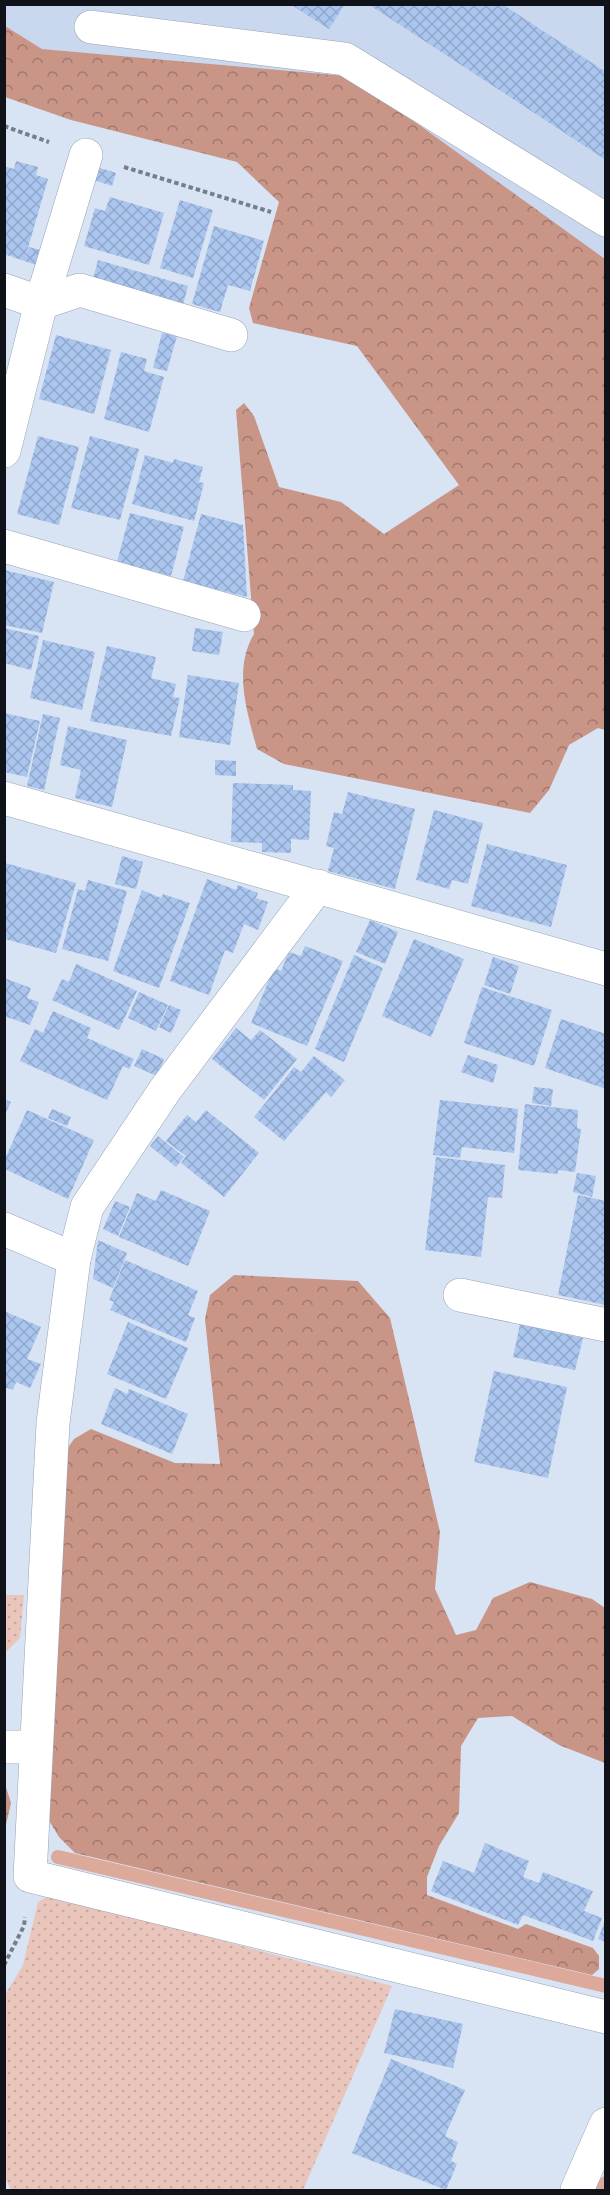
<svg xmlns="http://www.w3.org/2000/svg" width="610" height="2195" viewBox="0 0 610 2195" font-family="Signika,sans-serif">
	<style>
		.built { fill: #c9d8ef }
		.grass { fill: url(#grass-dots) }
		.forest { fill: url(#forest-crowns) }
		.lines { fill: none; stroke-linecap: round; stroke-linejoin: round }
		.stream { stroke: #dca99a; stroke-width: 14 }
		.building { fill: url(#building-cross-hatch) }
		.minor-casing { stroke: #98a3b3; stroke-width: 34 }
		.path { stroke: #767e89; stroke-width: 4; stroke-dasharray: 4.5 3; stroke-linecap: butt }
		.minor { stroke: #fff; stroke-width: 33 }
	</style>
	<defs>
		<pattern id="grass-dots" width="8" height="8" patternUnits="userSpaceOnUse" patternTransform="scale(1.5)"><rect width="8" height="8" fill="#eac5bb"/><path d="M2 2h.1M6 6h.1" fill="none" stroke="#c8a8a0" stroke-width="1.8" stroke-linecap="round"/></pattern>
		<pattern id="forest-crowns" width="20" height="18" patternUnits="userSpaceOnUse" patternTransform="scale(1.5)"><rect width="20" height="18" fill="#c89587"/><path d="M2 6a3 3 0 1 1 6 0M12 15a3 3 0 1 1 6 0" fill="none" stroke="#a1786e"/></pattern>
		<pattern id="building-cross-hatch" width="8" height="8" patternUnits="userSpaceOnUse" patternTransform="scale(1.5)"><rect width="8" height="8" fill="#aac5ee"/><path d="M0 0l8 8M0 8l8-8" fill="none" stroke="#91a8cc"/></pattern>
	</defs>
	<rect width="100%" height="100%" fill="#d8e3f4"/>
	<polygon class="built" points="5,4 605,5 605,259 397,109 346,76 42,49 5,26"/>
	<g class="grass">
		<polygon points="5,1595 24,1595 20,1638 5,1653"/>
		<polygon points="50,1895 392,1986 303,2190 11,2190 5,2178 5,1995 23,1965 38,1902"/>
	</g>
	<g class="forest">
		<path d="M5,26L42,49L346,76L397,109L605,259V730L598,728L569,745L549,790L530,813L284,764L257,749C247,712 233,669 254,634L236,410L244,403L254,416L279,487L341,502L384,534L459,485L357,346L253,323L249,308L279,202L237,162L71,120L5,97Z"/>
		<polygon points="234,1275 358,1281 390,1318 440,1532 435,1589 456,1635 476,1630 493,1598 530,1582 592,1599 605,1608 605,1763 559,1745 512,1716 478,1718 461,1746 459,1813 439,1846 427,1877 427,1895 518,1929 526,1924 593,1948 599,1956 599,1969 592,1975 75,1853 59,1837 42,1809 65,1452 74,1439 91,1429 175,1463 220,1464 205,1319 210,1295"/>
		<polygon points="5,1784 11,1803 5,1829"/>
	</g>
	<g class="lines">
		<g class="stream">
			<polyline points="58,1857 606,1986"/>
			<polyline points="602,2190 606,2183"/>
		</g>
	</g>
	<g class="building">
		<polygon points="290,4 345,4 329,29"/>
		<polygon points="368,4 502,4 606,72 606,160"/>
		<polygon points="16,161 38,167 36,175 48,179 25,258 29,247 40,250 36,265 4,254 4,166 14,169"/>
		<polygon points="97,167 116,173 112,186 94,180"/>
		<polygon points="110,197 164,213 149,265 84,246 95,208 105,211"/>
		<polygon points="180,200 213,210 193,278 160,268"/>
		<polygon points="214,226 264,241 250,291 228,285 220,312 192,304"/>
		<polygon points="98,260 188,286 183,305 93,279"/>
		<polygon points="162,333 177,336 167,371 153,368"/>
		<polygon points="56,335 111,350 94,414 39,399"/>
		<polygon points="121,352 147,359 144,371 164,377 149,432 104,419"/>
		<polygon points="38,436 79,447 59,525 17,514"/>
		<polygon points="90,436 139,449 120,520 71,508"/>
		<polygon points="145,455 173,463 174,459 203,467 199,482 204,483 194,521 132,504"/>
		<polygon points="130,513 184,527 171,576 117,562"/>
		<polygon points="201,514 243,525 247,597 183,581"/>
		<polygon points="4,570 54,582 42,633 4,625"/>
		<polygon points="4,628 39,636 31,670 4,663"/>
		<polygon points="195,628 223,632 219,655 192,651"/>
		<polygon points="43,640 95,652 82,710 30,698"/>
		<polygon points="107,646 156,657 151,678 176,684 173,697 180,698 171,736 90,721"/>
		<polygon points="188,675 239,683 230,745 179,737"/>
		<polygon points="4,713 40,721 27,777 4,772"/>
		<polygon points="43,714 60,718 44,790 27,786"/>
		<polygon points="68,726 127,740 112,807 75,798 81,770 60,765"/>
		<polygon points="215,760 236,761 236,776 215,775"/>
		<polygon points="233,783 293,785 293,790 311,791 309,840 291,839 291,853 262,852 262,843 231,842"/>
		<polygon points="348,792 415,809 395,889 328,871 334,848 326,846 334,812 342,814"/>
		<polygon points="434,810 483,823 468,884 452,880 449,889 416,880"/>
		<polygon points="487,844 567,865 551,927 471,906"/>
		<polygon points="122,856 143,862 136,889 115,884"/>
		<polygon points="5,863 76,883 56,953 5,939"/>
		<polygon points="207,879 236,890 238,885 258,893 256,898 268,902 258,930 244,924 233,953 225,950 209,995 170,981"/>
		<polygon points="88,880 127,891 108,961 62,949 78,889 85,891"/>
		<polygon points="142,890 161,898 163,894 190,903 159,988 113,971"/>
		<polygon points="370,920 398,932 385,964 356,952"/>
		<polygon points="414,939 464,959 431,1037 382,1016"/>
		<polygon points="305,946 343,961 307,1046 251,1023 274,968 281,971 289,952 301,956"/>
		<polygon points="354,955 383,968 344,1062 315,1049"/>
		<polygon points="493,957 519,966 510,994 484,985"/>
		<polygon points="76,964 137,991 119,1030 52,1000 62,979 69,982"/>
		<polygon points="4,978 31,988 27,998 39,1002 30,1025 4,1016"/>
		<polygon points="482,987 552,1010 534,1066 464,1043"/>
		<polygon points="139,992 168,1005 156,1031 128,1018"/>
		<polygon points="169,1005 181,1010 171,1033 159,1027"/>
		<polygon points="53,1011 91,1028 87,1038 134,1059 129,1069 123,1066 107,1100 20,1061 35,1029 43,1033"/>
		<polygon points="561,1019 606,1034 606,1089 545,1068"/>
		<polygon points="236,1028 251,1040 260,1030 297,1059 264,1100 212,1059"/>
		<polygon points="142,1049 164,1059 157,1076 134,1066"/>
		<polygon points="468,1055 498,1065 493,1083 461,1072"/>
		<polygon points="314,1056 345,1080 331,1097 326,1092 284,1141 254,1117 294,1067 301,1072"/>
		<polygon points="534,1087 553,1089 551,1106 532,1103"/>
		<polygon points="4,1099 11,1102 4,1116"/>
		<polygon points="440,1100 518,1109 514,1153 462,1147 460,1158 433,1155"/>
		<polygon points="525,1104 578,1110 577,1128 581,1129 575,1172 558,1170 558,1174 518,1170"/>
		<polygon points="52,1109 71,1117 67,1126 48,1118"/>
		<polygon points="27,1110 94,1140 68,1199 5,1169 5,1159"/>
		<polygon points="206,1110 259,1153 224,1197 181,1163 186,1156 166,1141 187,1115 196,1122"/>
		<polygon points="158,1136 184,1157 176,1167 150,1146"/>
		<polygon points="436,1157 505,1165 502,1198 488,1197 481,1257 425,1250"/>
		<polygon points="577,1173 596,1176 592,1197 573,1192"/>
		<polygon points="161,1190 210,1211 188,1266 119,1237 137,1193 156,1201"/>
		<polygon points="578,1195 606,1201 606,1305 558,1295"/>
		<polygon points="115,1201 130,1207 118,1236 103,1229"/>
		<polygon points="98,1240 127,1253 113,1288 93,1279"/>
		<polygon points="125,1260 198,1291 188,1315 195,1318 186,1342 110,1310 114,1302 109,1300"/>
		<polygon points="4,1311 41,1327 27,1359 41,1364 30,1388 16,1382 13,1390 4,1387"/>
		<polygon points="128,1322 188,1348 166,1399 107,1374"/>
		<polygon points="520,1324 583,1338 575,1370 513,1357"/>
		<polygon points="494,1371 567,1387 548,1478 474,1462"/>
		<polygon points="115,1388 127,1394 129,1389 188,1414 172,1454 101,1424"/>
		<polygon points="485,1843 529,1861 523,1877 539,1883 543,1872 593,1891 584,1911 602,1918 593,1941 523,1915 518,1925 431,1891 443,1861 474,1873"/>
		<polygon points="605,1921 606,1921 606,1942 598,1939"/>
		<polygon points="395,2009 463,2024 453,2068 384,2053"/>
		<polygon points="391,2059 465,2090 445,2136 458,2142 451,2161 457,2164 446,2190 352,2153"/>
	</g>
	<g class="lines">
		<defs>
			<g id="minor">
				<polyline points="91,27 345,59 606,220"/>
				<polyline points="4,290 41,303 80,290 231,335"/>
				<polyline points="4,451 41,303 86,155"/>
				<polyline points="4,546 244,615"/>
				<polyline points="4,798 606,969"/>
				<polyline points="318,886 165,1090 87,1207 74,1259 53,1423 30,1876 606,2017"/>
				<polyline points="4,1229 74,1259"/>
				<polyline points="460,1295 606,1325"/>
				<polyline points="4,1747 35,1747"/>
				<polyline points="577,2190 606,2124"/>
			</g>
		</defs>
		<use href="#minor" class="minor-casing"/>
		<g class="path">
			<polyline points="4,126 49,142"/>
			<polyline points="124,167 271,212"/>
			<polyline points="4,1965 24,1926 25,1917"/>
		</g>
		<use href="#minor" class="minor"/>
	</g>
	<rect width="610" height="2195" fill="none" stroke="#0f1319" stroke-width="12"/>
</svg>
